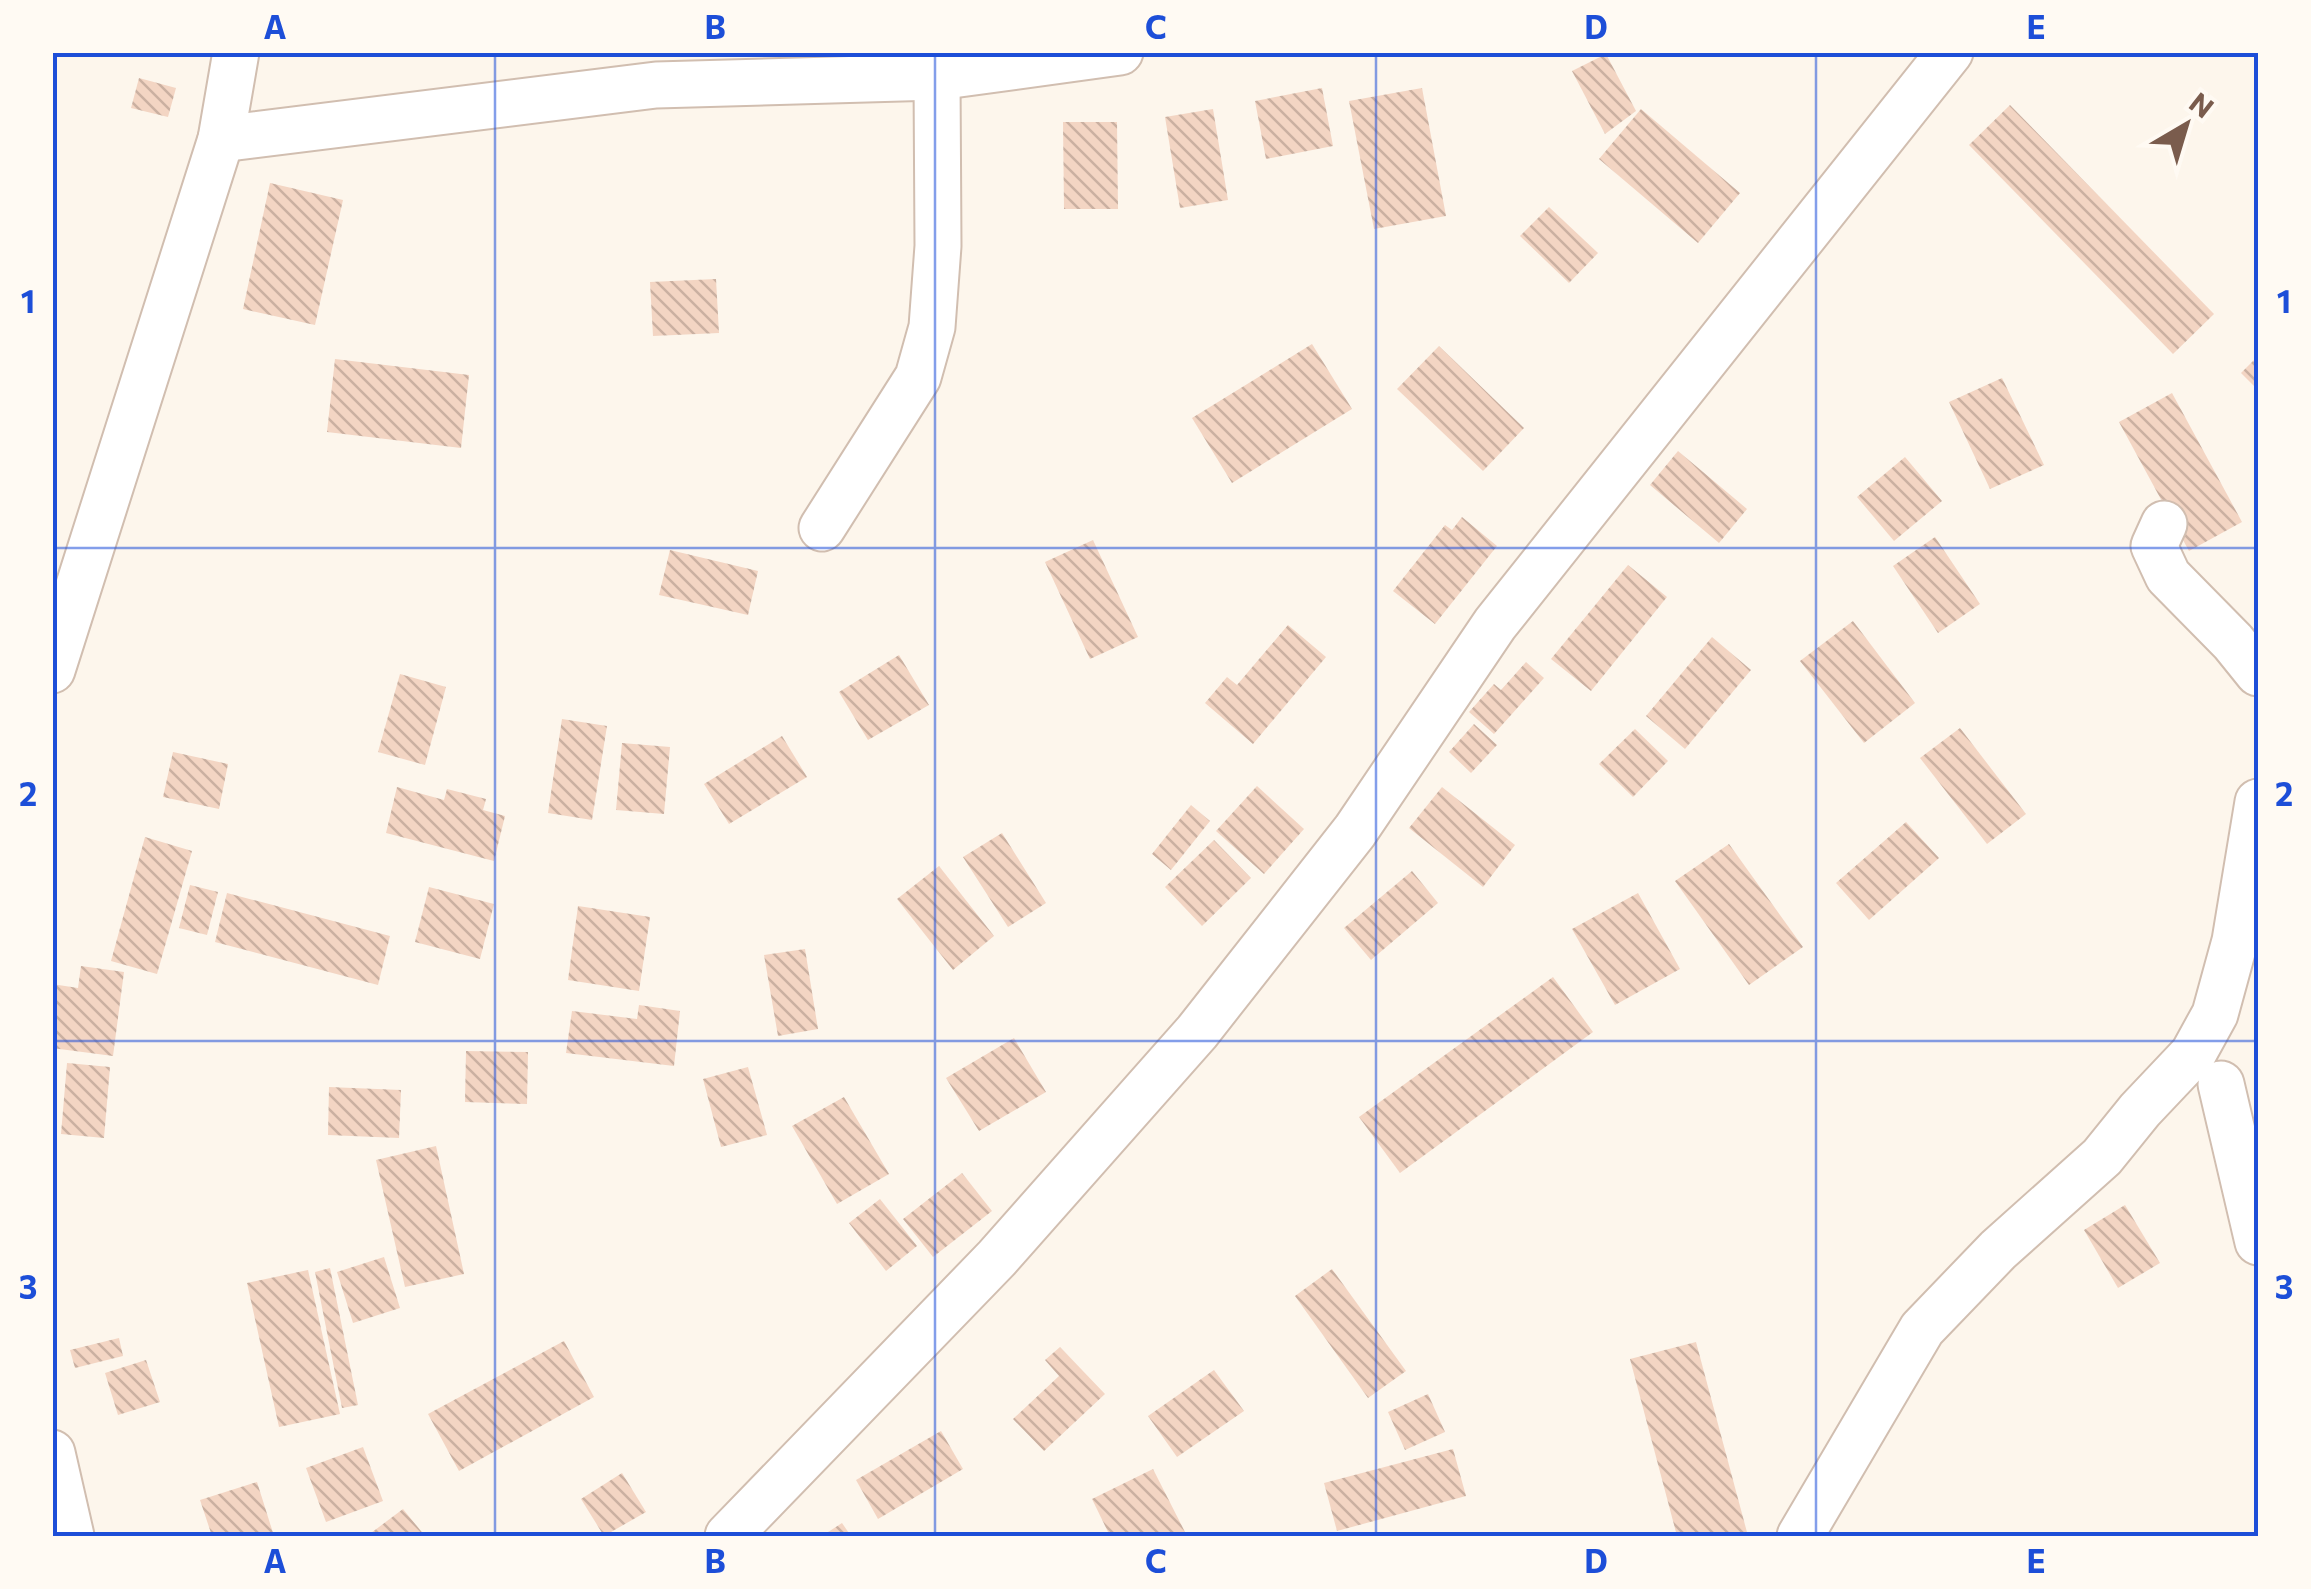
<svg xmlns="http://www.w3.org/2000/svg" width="2311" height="1589" viewBox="0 0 2311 1589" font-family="Commissioner,sans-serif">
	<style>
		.building { fill: url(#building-back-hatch) }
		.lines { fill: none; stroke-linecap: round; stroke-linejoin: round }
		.minor-casing { stroke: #d1beb0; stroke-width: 49 }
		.minor { stroke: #fff; stroke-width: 45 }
		.grid { fill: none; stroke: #1d4ed8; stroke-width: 2.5; stroke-opacity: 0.55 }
		.neatline { fill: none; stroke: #1d4ed8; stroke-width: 4 }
		.grid-label { font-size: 32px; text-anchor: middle; font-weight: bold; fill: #1d4ed8 }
	</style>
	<defs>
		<pattern id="building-back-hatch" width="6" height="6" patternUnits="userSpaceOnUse" patternTransform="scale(2.5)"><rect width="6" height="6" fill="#f3d5c3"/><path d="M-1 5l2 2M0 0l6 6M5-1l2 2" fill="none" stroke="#cab0a1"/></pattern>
	</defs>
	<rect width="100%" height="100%" fill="#fdf6ec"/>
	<g class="building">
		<polygon points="1606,54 1636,111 1605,134 1572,71"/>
		<polygon points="139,78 176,88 168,117 131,108"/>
		<polygon points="1322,88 1333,146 1266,159 1255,101"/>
		<polygon points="1422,88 1446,216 1374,229 1349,101"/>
		<polygon points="2010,105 2214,314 2173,354 1969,145"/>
		<polygon points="1213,109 1228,200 1180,208 1165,117"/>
		<polygon points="1641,109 1740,193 1698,243 1599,159"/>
		<polygon points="1063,122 1117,122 1118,209 1064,209"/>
		<polygon points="270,183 343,200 315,325 243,309"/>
		<polygon points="1549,207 1598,253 1569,283 1520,236"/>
		<polygon points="716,279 719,333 653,336 650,282"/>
		<polygon points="1312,344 1352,409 1232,483 1192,418"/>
		<polygon points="1439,346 1524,428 1483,471 1397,389"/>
		<polygon points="2258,356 2258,390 2241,373"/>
		<polygon points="335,359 469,375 461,448 327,432"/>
		<polygon points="2002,378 2044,465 1990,489 1949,402"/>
		<polygon points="2172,393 2242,522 2189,551 2119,422"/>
		<polygon points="1678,451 1747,509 1719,543 1650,485"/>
		<polygon points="1905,457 1942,501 1894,541 1857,497"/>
		<polygon points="1462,517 1497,546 1435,624 1393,591 1445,525 1452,530"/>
		<polygon points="1935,537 1980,604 1938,633 1893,566"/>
		<polygon points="1093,540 1138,637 1090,659 1045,562"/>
		<polygon points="670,550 758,571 748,615 659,595"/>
		<polygon points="1628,565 1667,597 1591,691 1551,659"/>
		<polygon points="1853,621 1915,703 1864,743 1800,661"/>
		<polygon points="1288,625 1326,657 1253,744 1205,703 1227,677 1237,685"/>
		<polygon points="1712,637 1751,670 1685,749 1646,716"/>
		<polygon points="899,655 929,705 868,740 839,692"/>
		<polygon points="1526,662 1544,678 1494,734 1469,712 1494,684 1501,690"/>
		<polygon points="400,674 446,687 425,765 378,752"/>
		<polygon points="562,719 607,726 592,820 548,813"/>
		<polygon points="1474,724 1497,745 1471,773 1449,752"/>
		<polygon points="1960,728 2026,814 1987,844 1920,758"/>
		<polygon points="1635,729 1668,761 1633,797 1599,764"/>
		<polygon points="782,736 807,777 729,824 704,784"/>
		<polygon points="622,743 670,747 664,814 616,810"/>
		<polygon points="173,752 228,764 219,809 163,797"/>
		<polygon points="1257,786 1304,829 1264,874 1216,831"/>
		<polygon points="397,787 444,800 447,789 486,799 483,810 505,816 494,861 386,833"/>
		<polygon points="1442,787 1515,845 1483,887 1409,828"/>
		<polygon points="1191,805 1210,821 1171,870 1152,854"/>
		<polygon points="1906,822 1939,858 1869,920 1836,883"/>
		<polygon points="1002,833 1046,903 1008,927 963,857"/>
		<polygon points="145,837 192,851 157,974 111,961"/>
		<polygon points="1214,840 1251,878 1202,926 1165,887"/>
		<polygon points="1729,844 1803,947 1749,985 1675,881"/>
		<polygon points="939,866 994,936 953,970 897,899"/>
		<polygon points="1412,871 1438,903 1371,960 1344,928"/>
		<polygon points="190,885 218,892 207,935 179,928"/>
		<polygon points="429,887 494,904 480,959 415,942"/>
		<polygon points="227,893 390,936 378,985 215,942"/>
		<polygon points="1638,893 1680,969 1615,1005 1572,929"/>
		<polygon points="578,906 650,917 639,991 568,980"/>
		<polygon points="805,949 818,1029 778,1036 764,955"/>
		<polygon points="81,966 124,972 113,1056 52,1048 52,984 78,988"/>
		<polygon points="1553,977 1593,1032 1400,1173 1359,1117"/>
		<polygon points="639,1005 680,1011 674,1066 566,1053 572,1011 637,1019"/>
		<polygon points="1014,1038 1046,1092 979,1131 946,1078"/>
		<polygon points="466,1051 528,1052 527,1104 465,1102"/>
		<polygon points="67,1063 110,1067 104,1138 61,1134"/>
		<polygon points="748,1067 767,1135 721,1147 703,1079"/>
		<polygon points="329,1087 401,1090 399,1138 328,1135"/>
		<polygon points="844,1097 889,1174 837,1204 792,1126"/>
		<polygon points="436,1146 464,1274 405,1287 376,1160"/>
		<polygon points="962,1173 992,1211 933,1257 903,1219"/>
		<polygon points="880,1199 917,1246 886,1271 849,1223"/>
		<polygon points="2125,1205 2160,1263 2118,1288 2084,1230"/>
		<polygon points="384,1257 400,1308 353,1323 337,1272"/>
		<polygon points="330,1268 358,1405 342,1408 315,1272"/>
		<polygon points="1332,1269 1406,1371 1368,1398 1295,1296"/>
		<polygon points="308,1270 340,1414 279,1427 247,1283"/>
		<polygon points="119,1338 123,1356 75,1368 70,1350"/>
		<polygon points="564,1341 594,1397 459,1471 428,1414"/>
		<polygon points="1696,1342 1748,1536 1677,1536 1630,1359"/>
		<polygon points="1060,1347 1105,1394 1044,1451 1013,1419 1059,1376 1045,1360"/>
		<polygon points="146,1360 160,1402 118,1415 105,1373"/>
		<polygon points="1214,1370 1244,1411 1177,1457 1148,1416"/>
		<polygon points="1428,1394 1445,1432 1405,1450 1388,1412"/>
		<polygon points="941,1431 963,1469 878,1519 856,1480"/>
		<polygon points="363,1447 383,1501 326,1522 306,1468"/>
		<polygon points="1453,1449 1466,1496 1337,1531 1324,1483"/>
		<polygon points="1153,1469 1187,1536 1110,1536 1092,1499"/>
		<polygon points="622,1473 646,1512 604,1536 581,1499"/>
		<polygon points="257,1482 274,1536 212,1536 200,1500"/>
		<polygon points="403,1509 425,1536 367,1536"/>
		<polygon points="842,1523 851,1536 822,1536"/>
	</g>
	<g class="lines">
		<defs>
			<g id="minor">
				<polyline points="221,139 656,85 937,77 1120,52"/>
				<polyline points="2164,524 2154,546 2168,576 2233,642 2258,673"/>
				<polyline points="822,528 918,377 932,327 938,246 937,77 942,52"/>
				<polyline points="52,670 221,139 236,52"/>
				<polyline points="2221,1084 2258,1242"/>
				<polyline points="52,1453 71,1536"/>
				<polyline points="728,1536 997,1258 1197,1032 1355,831 1495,624 1950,52"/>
				<polyline points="1800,1536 1922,1329 1998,1250 2102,1157 2140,1110 2193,1054 2215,1014 2235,941 2258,802"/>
			</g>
		</defs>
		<use href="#minor" class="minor-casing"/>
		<use href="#minor" class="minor"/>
	</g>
	<path class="grid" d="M495,52V1536M935,52V1536M1376,52V1536M1816,52V1536M52,548H2258M52,1041H2258"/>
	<rect width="2311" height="1589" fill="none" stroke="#fffaf3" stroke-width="110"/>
	<g transform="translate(2186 125) rotate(38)" stroke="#fffaf3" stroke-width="8" paint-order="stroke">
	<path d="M0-8L18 38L0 25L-18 38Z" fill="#7a5c4d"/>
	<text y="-15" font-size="28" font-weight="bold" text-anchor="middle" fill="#7a5c4d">N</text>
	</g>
	<rect x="55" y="55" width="2201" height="1479" class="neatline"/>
	<g class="grid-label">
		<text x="275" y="39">A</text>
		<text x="715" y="39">B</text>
		<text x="1156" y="39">C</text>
		<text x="1596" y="39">D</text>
		<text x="2036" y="39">E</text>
		<text x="28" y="313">1</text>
		<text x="2284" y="313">1</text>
		<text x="28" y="806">2</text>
		<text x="2284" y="806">2</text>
		<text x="28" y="1299">3</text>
		<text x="2284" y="1299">3</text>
		<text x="275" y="1573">A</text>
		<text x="715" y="1573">B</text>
		<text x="1156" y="1573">C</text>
		<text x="1596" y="1573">D</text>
		<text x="2036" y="1573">E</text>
	</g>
</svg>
